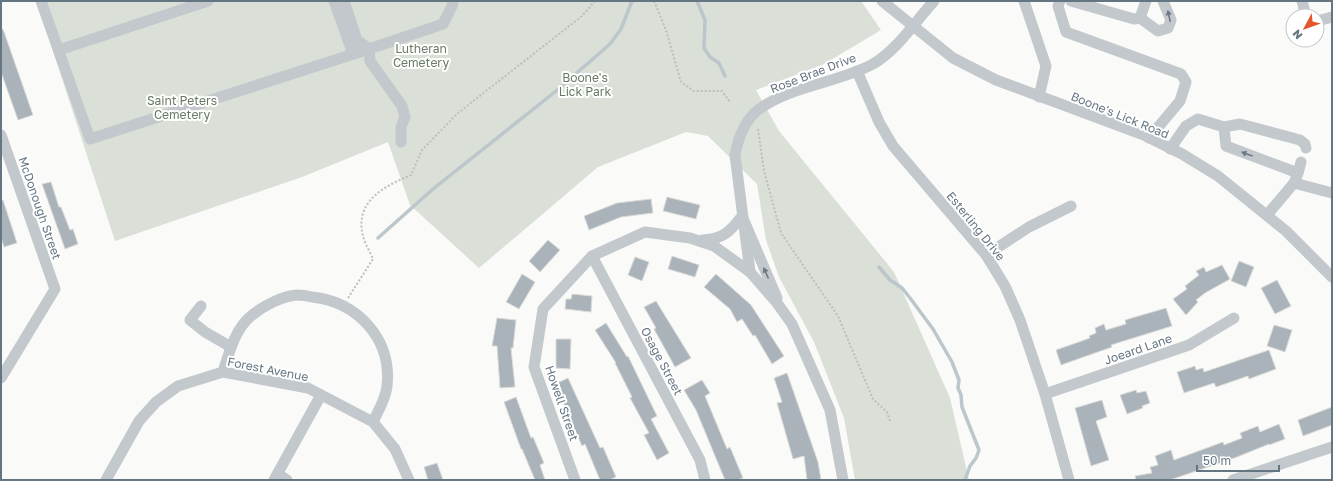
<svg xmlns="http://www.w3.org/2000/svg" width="1333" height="481" viewBox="0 0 1333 481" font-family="'Golos Text',sans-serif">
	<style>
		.green { fill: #dadfd7 }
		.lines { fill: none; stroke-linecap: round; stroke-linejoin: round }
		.stream { stroke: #bbc7cb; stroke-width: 3.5 }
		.building { fill: #aab3b9; stroke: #dcdcda }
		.path { stroke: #bbbfc2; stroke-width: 2; stroke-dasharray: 2 2; stroke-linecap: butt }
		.minor { stroke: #c3c8cc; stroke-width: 11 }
		.oneway { fill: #6a7a87 }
		.labels { text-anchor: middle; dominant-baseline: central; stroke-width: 4; stroke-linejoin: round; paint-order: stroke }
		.park-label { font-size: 12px; fill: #687a64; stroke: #fff }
		.street-label { font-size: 12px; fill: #657683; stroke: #fff }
	</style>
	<rect width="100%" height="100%" fill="#fafaf8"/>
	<polygon class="green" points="46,1 861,1 881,30 824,64 756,90 779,131 894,272 950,398 969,480 855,480 844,418 814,342 779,277 766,240 757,184 708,136 686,132 598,167 479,268 410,205 388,142 302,177 115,241 50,42"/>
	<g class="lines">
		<g class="stream">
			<polyline points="697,1 705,20 704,48 710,57 719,63 725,76"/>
			<polyline points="378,238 433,189 556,91 610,44 621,29 632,1"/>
			<polyline points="879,267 890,280 902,288 910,298 933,329 952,362 959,380 958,388 961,395 962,407 979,450 976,458 970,466 965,480"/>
		</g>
	</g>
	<g class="building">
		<polygon points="3,29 33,115 18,120 1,72 1,30"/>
		<polygon points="51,182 59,207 61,207 70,230 73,229 78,244 65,249 42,184"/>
		<polygon points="667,197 700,205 696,219 663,211"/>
		<polygon points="651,199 653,213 621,217 589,230 584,216 617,203"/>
		<polygon points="3,200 17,243 4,247 1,238 1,201"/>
		<polygon points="548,240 560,250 540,272 529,261"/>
		<polygon points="672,256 699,265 695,277 668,269"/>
		<polygon points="635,257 649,262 642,281 628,275"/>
		<polygon points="1239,261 1254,267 1246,287 1231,281"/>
		<polygon points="1222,265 1230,279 1205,293 1196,300 1198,302 1186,315 1173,299 1187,289 1185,286 1199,275 1196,271 1204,267 1206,272"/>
		<polygon points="522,274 535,282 519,309 506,302"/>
		<polygon points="716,274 751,305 784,356 772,364 755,335 753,336 742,319 737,322 730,309 704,287"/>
		<polygon points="1277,280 1291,306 1275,314 1261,288"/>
		<polygon points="572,294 592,296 591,312 565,309 566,299 571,299"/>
		<polygon points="656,301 691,358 675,367 654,329 656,328 644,307"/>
		<polygon points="1166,308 1172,326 1111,345 1112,347 1061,365 1056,350 1090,338 1089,336 1096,333 1095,328 1104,324 1106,330 1126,324 1125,320"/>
		<polygon points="497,318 516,320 513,348 511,348 515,387 500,388 497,346 492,346"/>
		<polygon points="606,323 627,357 628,356 657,416 651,419 669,453 657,460 644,435 649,433 630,398 632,397 615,363 616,363 595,330"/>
		<polygon points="1274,325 1292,330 1285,352 1267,346"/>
		<polygon points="556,339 571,339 570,369 556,368"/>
		<polygon points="1269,350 1276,369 1249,379 1248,376 1216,387 1214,383 1184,393 1177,372 1195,366 1196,370 1203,368 1204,372"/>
		<polygon points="787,373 818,462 821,480 807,480 804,456 793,459 777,403 782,402 774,378"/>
		<polygon points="568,378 600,448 603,447 616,477 609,480 600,480 585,444 582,446 555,384"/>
		<polygon points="702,380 710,393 705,396 727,449 730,447 743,478 737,480 725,480 696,410 684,390"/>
		<polygon points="1136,390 1137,393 1146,391 1150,403 1142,406 1143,408 1127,414 1120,395"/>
		<polygon points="516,397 531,438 533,437 544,463 540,465 545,480 535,480 522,449 521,449 504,402"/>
		<polygon points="1102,400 1107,417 1096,421 1109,460 1091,466 1075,408"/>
		<polygon points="1332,407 1332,425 1303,436 1298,420"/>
		<polygon points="1279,424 1285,439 1269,445 1269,444 1237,457 1170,480 1136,480 1135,476 1152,473 1150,467 1158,465 1155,456 1171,450 1174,460 1223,442 1224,445 1242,438 1240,433 1258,426 1260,432"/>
		<polygon points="437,463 443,480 428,480 424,467"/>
	</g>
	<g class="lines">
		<g class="path">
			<polyline points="654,1 666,30 681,82 694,91 722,91 730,102"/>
			<polyline points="758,129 764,171 781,233 838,316 873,399 887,412 890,421"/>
			<path d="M348,298L373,259C370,252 365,244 363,236C354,201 385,186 411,175L422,150L458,113L582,16L595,1"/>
		</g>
		<g class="minor">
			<polyline points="41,1 90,139 369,49 370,61 402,106 405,117 401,127 401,142"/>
			<polyline points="334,1 353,54"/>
			<polyline points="344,1 357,40 369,49 443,24 453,4 452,1"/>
			<polyline points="882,1 953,58 996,80 1144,135 1182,154 1218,176 1286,231 1332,277"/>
			<polyline points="1024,1 1046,66 1039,97"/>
			<polyline points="1060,1 1058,6 1066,32 1181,74 1186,82 1180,101 1149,138"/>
			<polyline points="1071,1 1134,19 1140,18 1158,31 1168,28 1171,20 1163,1"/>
			<polyline points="1302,1 1306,16"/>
			<polyline points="1140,18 1146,1"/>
			<polyline points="1317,21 1332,17"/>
			<polyline points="59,50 208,1"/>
			<polyline points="857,71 879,122 893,146 986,255 1005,286 1020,320 1045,394 1069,480"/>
			<polyline points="1,135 55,289 1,378"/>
			<polyline points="1170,149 1186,126 1198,119 1224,127"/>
			<polyline points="1301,162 1298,173 1226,146 1224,127 1240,124 1300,140 1305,144 1306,148"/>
			<polyline points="1294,183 1332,193"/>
			<polyline points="1267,215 1294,183 1298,173"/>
			<path d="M702,240C722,240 731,231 742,216L777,298"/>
			<polyline points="986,255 1029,227 1071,206"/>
			<polyline points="592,256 700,460 705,480"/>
			<path d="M750,272L735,155C738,139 744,121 758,110C789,86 838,83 873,64C897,50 915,22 934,1"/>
			<polyline points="201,306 190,320 205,332 231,347"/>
			<path d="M223,372C229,353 235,329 251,316C263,306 282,296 297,295C302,295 308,296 312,297C358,302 392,339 387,386C386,399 378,411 373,422"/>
			<polyline points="1045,394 1189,345 1234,318"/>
			<polyline points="278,474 287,480"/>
			<polyline points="106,480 139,421 156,402 178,386 223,372 308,388 373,422 395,449 409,480"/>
			<polyline points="274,480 321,395"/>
			<polyline points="575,480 534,367 543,309 592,256 645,232 690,238 714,246 750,272 777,303 792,324 830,410 843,480"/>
			<polyline points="1233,480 1332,447"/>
		</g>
	</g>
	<defs><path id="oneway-solid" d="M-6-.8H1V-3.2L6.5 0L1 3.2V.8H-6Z"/></defs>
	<g class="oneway">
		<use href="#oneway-solid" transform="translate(1169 16) rotate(-102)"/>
		<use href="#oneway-solid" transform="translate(1247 154) rotate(-160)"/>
		<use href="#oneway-solid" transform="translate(766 273) rotate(-114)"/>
	</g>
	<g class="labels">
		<g class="park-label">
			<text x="421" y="48">Lutheran<tspan x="421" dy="14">Cemetery</tspan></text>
			<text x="585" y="77">Boone's<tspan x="585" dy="14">Lick Park</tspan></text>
			<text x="182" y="100">Saint Peters<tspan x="182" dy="14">Cemetery</tspan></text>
		</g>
		<g class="street-label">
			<text transform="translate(813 73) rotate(-21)">Rose Brae Drive</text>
			<text transform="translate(1120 115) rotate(22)">Boone's Lick Road</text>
			<text transform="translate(40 208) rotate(71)">McDonough Street</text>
			<text transform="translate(976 226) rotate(51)">Esterling Drive</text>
			<text transform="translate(1138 349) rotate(-19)">Joeard Lane</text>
			<text transform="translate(662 361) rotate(62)">Osage Street</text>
			<text transform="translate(268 369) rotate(11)">Forest Avenue</text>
			<text transform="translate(562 403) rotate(71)">Howell Street</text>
		</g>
	</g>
	<rect width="1333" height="481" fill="none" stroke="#657683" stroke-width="4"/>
	<g transform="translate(1305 28) rotate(229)"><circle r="19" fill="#ffffff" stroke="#c1c8cd"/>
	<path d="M0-3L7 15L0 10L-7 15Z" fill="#e4572e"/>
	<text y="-6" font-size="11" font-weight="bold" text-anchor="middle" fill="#657683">N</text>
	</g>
	<path d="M1197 465v6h82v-6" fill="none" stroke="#657683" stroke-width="2"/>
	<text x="1203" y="465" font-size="12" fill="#657683" stroke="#ffffff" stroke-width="3" paint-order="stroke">50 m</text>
</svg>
